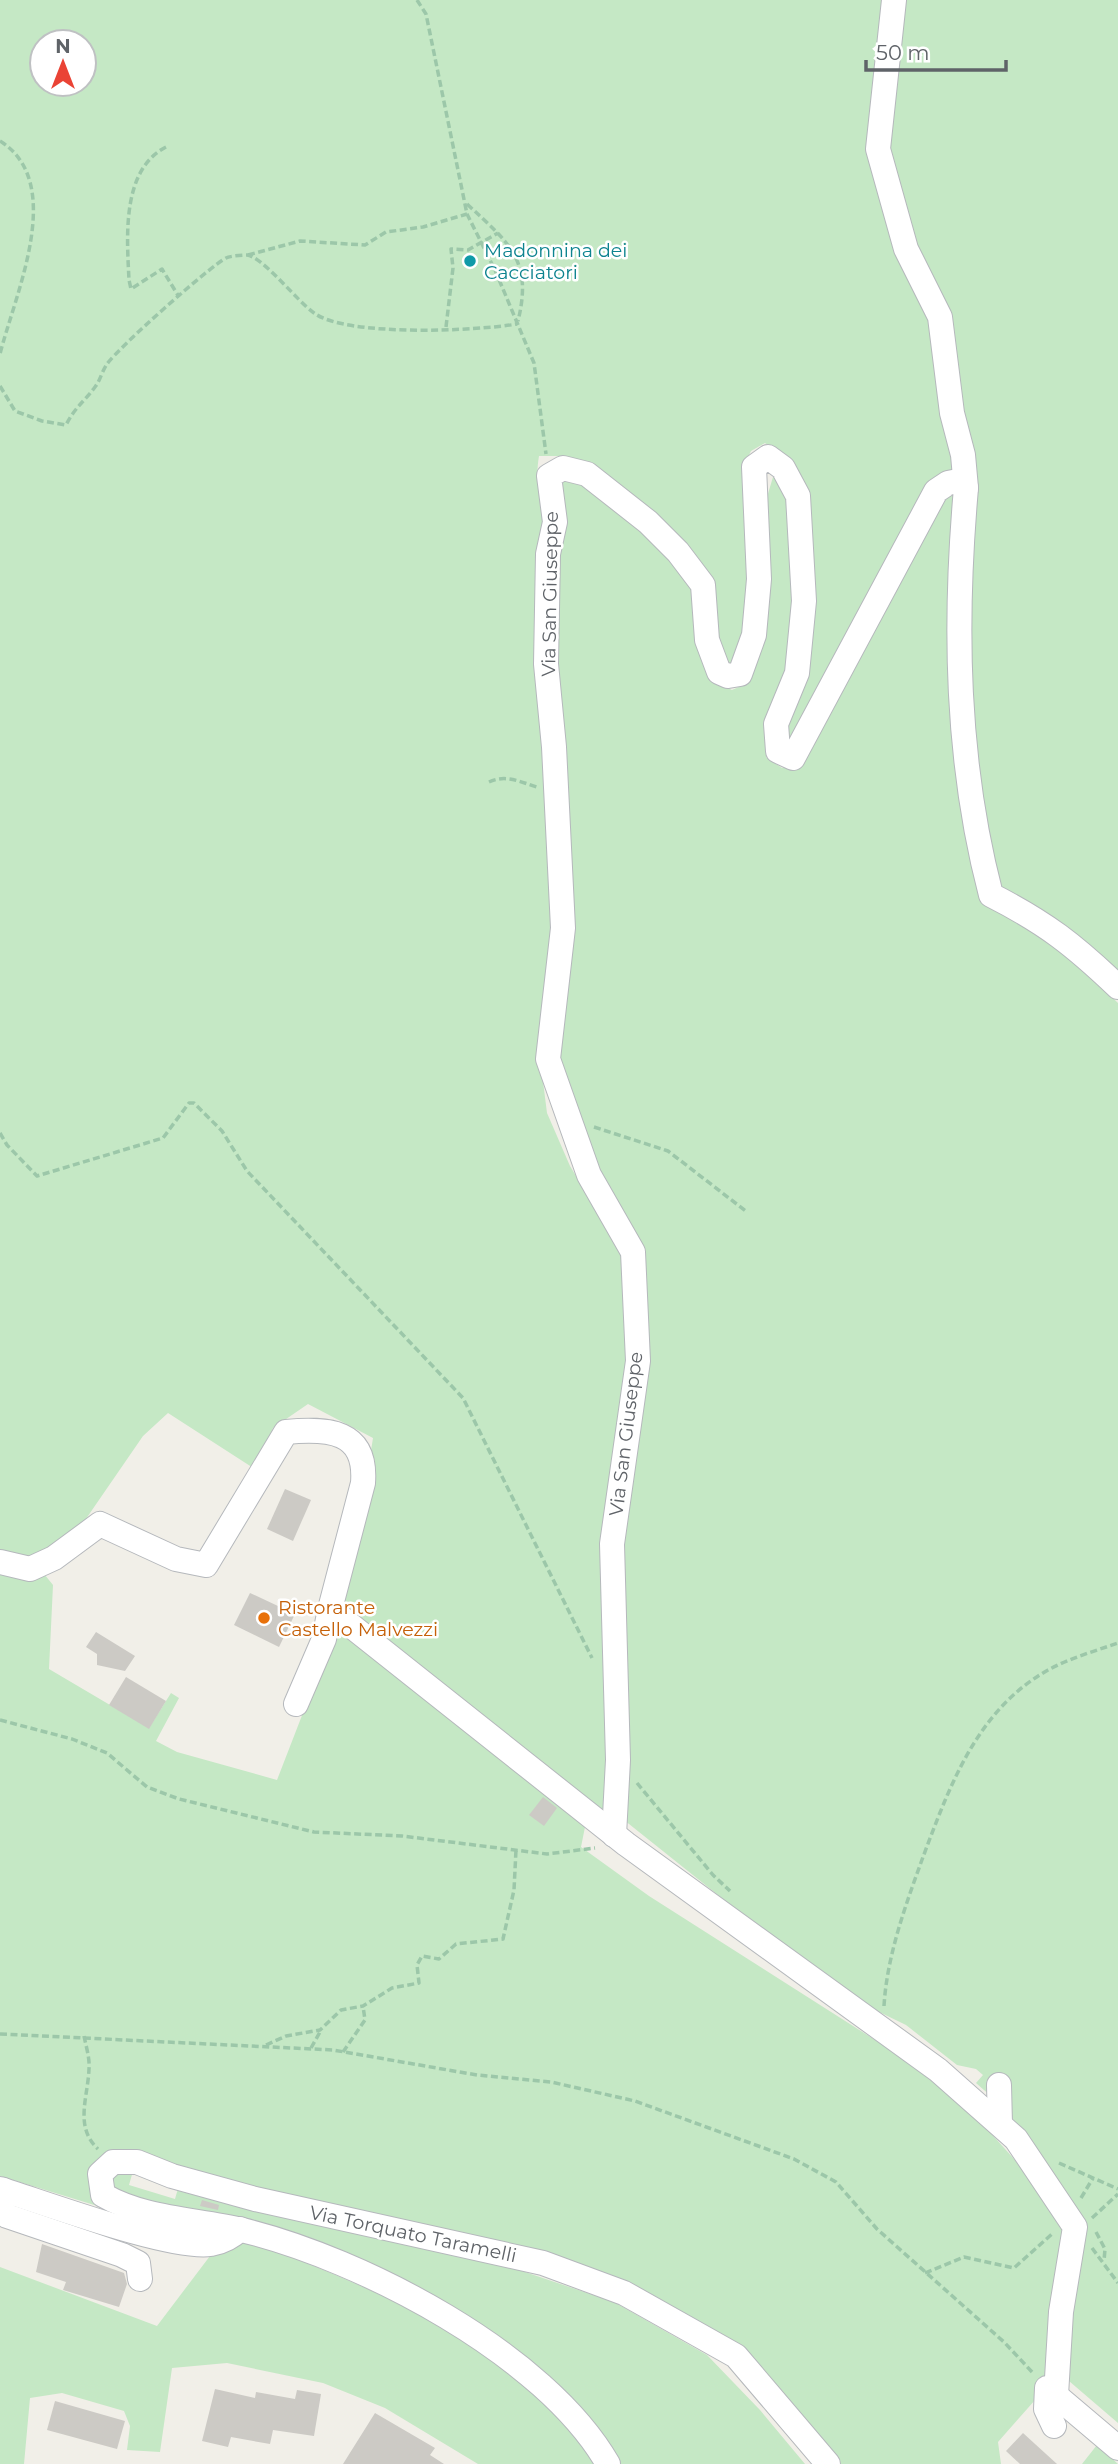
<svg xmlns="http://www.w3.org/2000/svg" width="1118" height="2464" viewBox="0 0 1118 2464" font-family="Montserrat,sans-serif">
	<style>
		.green { fill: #c5e8c5; fill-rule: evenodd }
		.building { fill: #cccac5 }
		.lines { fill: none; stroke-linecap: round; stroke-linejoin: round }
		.minor-casing { stroke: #b5b8bc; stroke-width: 26 }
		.path { stroke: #9cc7a9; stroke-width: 3.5; stroke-dasharray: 7 3.5; stroke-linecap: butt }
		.minor { stroke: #fff; stroke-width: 24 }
		.culture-dot { fill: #0f9aa8; stroke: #fff; stroke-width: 2.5 }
		.food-dot { fill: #e8710a; stroke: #fff; stroke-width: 2.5 }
		.labels { text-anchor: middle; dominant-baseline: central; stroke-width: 5; stroke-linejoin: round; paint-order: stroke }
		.culture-label { font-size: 19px; fill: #0d838f; stroke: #fff; text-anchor: start }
		.street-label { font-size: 19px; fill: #5f6368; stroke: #fff }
		.food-label { font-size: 19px; fill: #c56008; stroke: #fff; text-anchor: start }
	</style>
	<rect width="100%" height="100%" fill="#f1efe8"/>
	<g class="green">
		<path d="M0,0H1118V973L994,885L976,800L955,474L799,736L787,737L783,723L805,667L786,459L765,443L751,451L743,467L752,532L747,637L731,664L719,655L706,579L577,463L559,456H539C536,474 537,488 546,504V781L552,950L540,1058L547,1113L570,1166L623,1254L628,1343L609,1813L551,1785L544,1795L585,1827L581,1847L649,1896L919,2068L988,2130L1038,2186L1070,2231L1051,2382L998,2442L1001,2464H836L799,2413L618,2284L218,2182L119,2153L102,2155L91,2171L104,2208L0,2176ZM42,42H84V84H42ZM308,1404L373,1438L366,1482L313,1687L277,1780L177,1752L156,1741L179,1698L171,1693L149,1728L49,1669L53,1585L36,1564L79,1529L143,1436L168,1413L258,1471L273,1428Z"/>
		<path d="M577,477C596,492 687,567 693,583C702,611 697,646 709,679L732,690L741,686L761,517L773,477C809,491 797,629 791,663C788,682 777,701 771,719C768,731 768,745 766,757L782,768L798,764L950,488L962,498C959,628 943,776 982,901L1050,938L1118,1003V2423L1069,2381L1077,2235L1009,2112L976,2083L983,2075L976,2069L957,2065L906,2025L871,2008L748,1919L624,1820L620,1540L639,1250L595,1167L557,1051L555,486L564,478Z"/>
		<polygon points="133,2171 129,2185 175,2199 179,2185 495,2262 614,2302 707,2355 760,2410 805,2464 618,2464 428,2298 146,2207 109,2184 116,2172"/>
		<path d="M243,2239C361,2282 483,2333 573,2425C584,2436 592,2451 601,2464H478L385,2408L323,2383L227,2363L172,2368L160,2452L127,2450L130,2426L124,2411L62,2393L30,2398L24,2464H0V2267L157,2326L213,2252Z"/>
		<polygon points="1097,2445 1118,2464 1082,2464"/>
	</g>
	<g class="building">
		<polygon points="285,1489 311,1500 293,1541 267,1529"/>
		<polygon points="250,1593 295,1614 279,1647 234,1625"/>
		<polygon points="96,1632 135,1656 125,1671 97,1665 97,1654 86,1647"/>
		<polygon points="126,1677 166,1701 149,1729 109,1705"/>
		<polygon points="543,1797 557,1808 544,1826 529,1815"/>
		<polygon points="202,2200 219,2205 218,2210 200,2206"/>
		<polygon points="42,2244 124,2273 127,2284 119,2307 63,2290 66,2282 36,2272"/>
		<polygon points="215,2389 255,2398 256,2392 295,2399 297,2390 321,2394 314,2436 273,2430 270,2444 231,2437 228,2447 202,2441"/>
		<polygon points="55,2401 125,2421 117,2449 47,2430"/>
		<polygon points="375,2413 435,2448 430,2455 444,2464 343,2464"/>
		<polygon points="1023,2433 1057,2464 1020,2464 1006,2451"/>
	</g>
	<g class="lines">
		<defs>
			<g id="minor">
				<polyline points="894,0 878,149 906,249 940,317 952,413 963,455 966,488"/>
				<path d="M0,1562L30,1569L54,1558L100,1524L176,1559L206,1565L286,1432C328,1428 367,1430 363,1483L330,1609L626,1844L938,2070L1016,2139L1075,2227L1061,2312L1056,2395"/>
				<polyline points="296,1704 324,1639 330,1609"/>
				<path d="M614,1835L618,1760L612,1544L638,1361L633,1252L589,1175L548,1059L563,928L554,747L546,664L548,554L555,522L549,476L563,468L587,474L648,522L678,552L703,585L707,640L719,672L728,676L740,674L754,635L759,579L754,467L768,457L783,468L798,496L804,601L797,673L776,724L778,751L793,758L936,491L948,483L958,481L966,488C954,624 956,762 991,895C1046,923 1074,945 1118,987"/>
				<polyline points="999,2085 1000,2124"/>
				<path d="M0,2189C45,2203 171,2250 211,2244C222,2242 232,2237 240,2229"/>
				<polyline points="3,2190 1,2209 7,2216 122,2255 138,2263 140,2279"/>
				<polyline points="1054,2426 1046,2409 1047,2388 1118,2448"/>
				<path d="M608,2464C545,2354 362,2259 242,2230C196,2219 144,2219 103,2195L100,2174L113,2162H137L172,2176L255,2199L543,2263L624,2293L736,2356L828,2464"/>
			</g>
		</defs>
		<use href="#minor" class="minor-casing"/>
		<g class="path">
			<polyline points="417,0 426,14 467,214 495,270 534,363 546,454"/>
			<path d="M0,141C67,183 15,294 0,354"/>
			<path d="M166,147C121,170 127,238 129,280L131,289L162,269L179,297"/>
			<path d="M467,204C509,243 533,260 518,321"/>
			<polyline points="248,255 300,241 365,245 386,232 423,227 467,214"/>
			<polyline points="446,327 453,268 451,249 468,250 498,233"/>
			<path d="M0,386L15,411L42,421L66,425C75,407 84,402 95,387C100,381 102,371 107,364C118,348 209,267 226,258C230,256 242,255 247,255C263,257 298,302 314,313C346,337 477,331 517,324"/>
			<path d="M489,782C506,774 520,782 537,787"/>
			<polyline points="594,1127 668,1151 747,1212"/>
			<polyline points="0,1133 7,1145 37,1176 163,1138 189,1103 194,1103 222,1131 247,1171 463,1398 592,1658"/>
			<polyline points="0,1720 72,1739 107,1753 147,1787 179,1799 314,1832 402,1836 547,1854 595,1848"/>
			<polyline points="637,1783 713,1875 730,1891"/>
			<path d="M884,2006C887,1955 906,1904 923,1857C950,1785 977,1710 1048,1670C1070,1658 1095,1651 1118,1643"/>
			<polyline points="0,2034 333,2050 477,2075 551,2082 635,2101 794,2159 836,2182 877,2229 1004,2342 1033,2373"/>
			<path d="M84,2036C86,2046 90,2059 89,2069C88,2097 74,2127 98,2149"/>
			<polyline points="266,2045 286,2036 320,2030 341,2010 363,2006 392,1988 419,1983 417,1965 422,1956 439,1959 456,1944 503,1939 514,1890 516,1850"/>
			<polyline points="311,2048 320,2032"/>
			<polyline points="343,2052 365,2020 363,2006"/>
			<polyline points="1059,2163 1118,2189"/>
			<polyline points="1081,2198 1093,2178"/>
			<polyline points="1092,2218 1118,2194"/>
			<polyline points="1096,2232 1105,2249 1104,2261"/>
			<polyline points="1092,2248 1118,2283"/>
			<polyline points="925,2273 964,2257 1014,2268 1052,2234"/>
		</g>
		<use href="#minor" class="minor"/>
	</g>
	<circle class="culture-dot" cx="470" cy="261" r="7"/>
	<circle class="food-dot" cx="264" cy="1618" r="7"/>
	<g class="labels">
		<g class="culture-label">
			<text x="484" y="250">Madonnina dei<tspan x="484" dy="22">Cacciatori</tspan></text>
		</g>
		<g class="street-label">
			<text transform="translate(550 594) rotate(-89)">Via San Giuseppe</text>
			<text transform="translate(626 1434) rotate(-83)">Via San Giuseppe</text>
			<text transform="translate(413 2234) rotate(12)">Via Torquato Taramelli</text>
		</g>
		<g class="food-label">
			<text x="278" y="1607">Ristorante<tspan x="278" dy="22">Castello Malvezzi</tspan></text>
		</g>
	</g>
	<g transform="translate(63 63)"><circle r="33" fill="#ffffff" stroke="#bfc1c3" stroke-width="2"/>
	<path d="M0-5L12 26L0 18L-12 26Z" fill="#ea4335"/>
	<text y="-10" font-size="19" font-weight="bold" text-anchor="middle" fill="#5f6368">N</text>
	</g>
	<path d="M866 60v10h140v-10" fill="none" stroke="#5f6368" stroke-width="3.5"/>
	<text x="876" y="60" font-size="21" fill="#5f6368" stroke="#ffffff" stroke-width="5" paint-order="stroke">50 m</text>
</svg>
